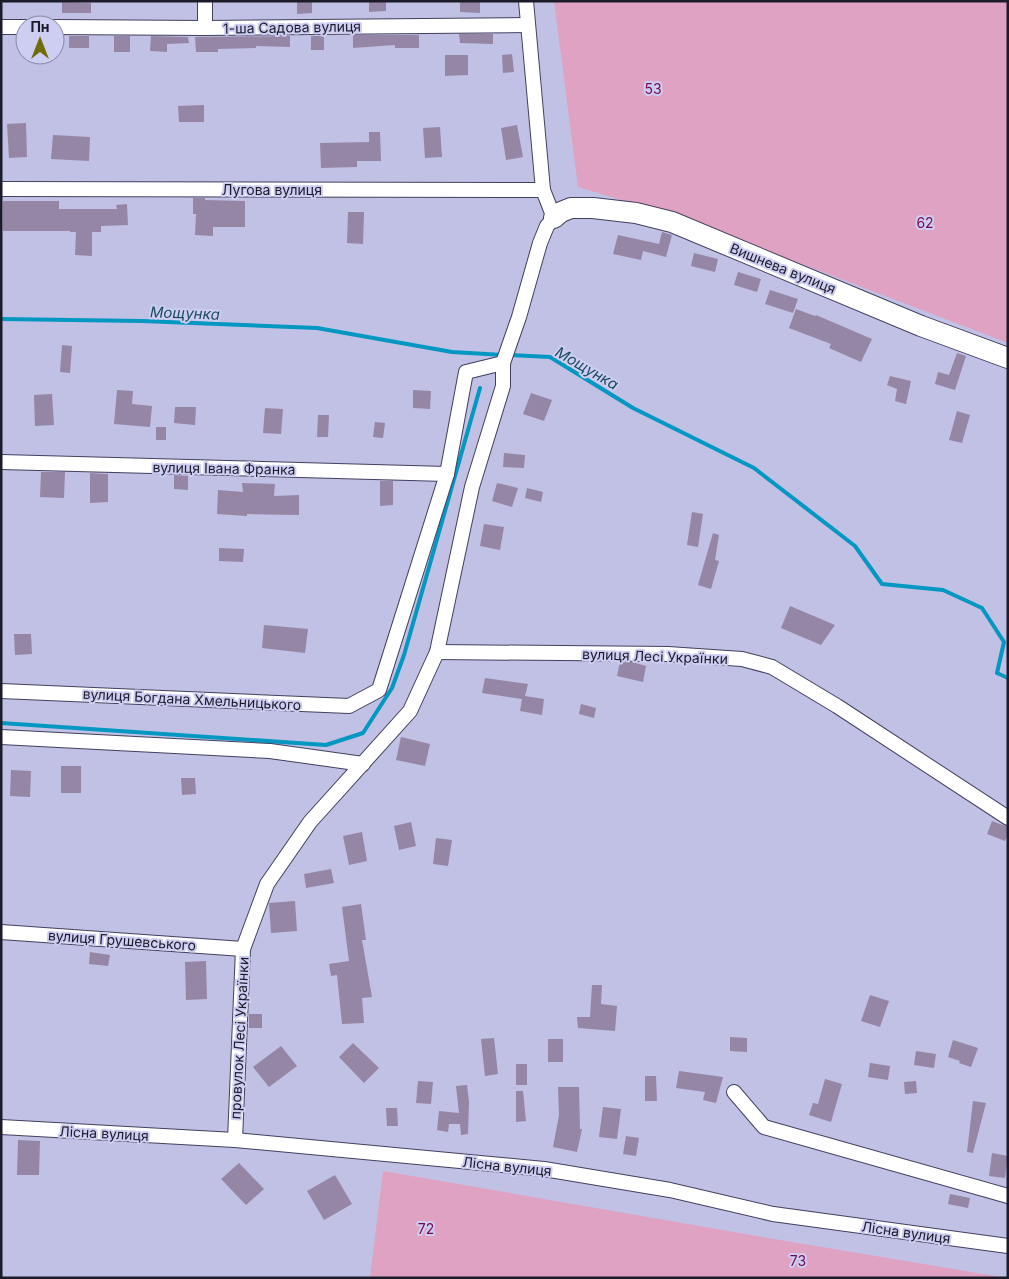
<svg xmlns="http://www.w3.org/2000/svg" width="1009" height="1279" viewBox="0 0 1009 1279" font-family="Inter,sans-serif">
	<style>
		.green { fill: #dfa2c2 }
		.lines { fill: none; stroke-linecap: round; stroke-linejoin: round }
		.stream { stroke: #0397c1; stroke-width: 4 }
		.building { fill: #9586a6 }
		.street-casing { stroke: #42405e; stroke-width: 16 }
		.secondary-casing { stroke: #42405e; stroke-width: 22 }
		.street { stroke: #fff; stroke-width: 14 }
		.secondary { stroke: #fff; stroke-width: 20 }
		.labels { text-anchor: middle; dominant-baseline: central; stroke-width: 4; stroke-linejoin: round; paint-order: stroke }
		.street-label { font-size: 14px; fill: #1c1b29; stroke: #cecdf2 }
		.park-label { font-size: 14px; fill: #740850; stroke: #cecdf2 }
		.water-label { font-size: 15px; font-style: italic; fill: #194a5d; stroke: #cecdf2 }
	</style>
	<rect width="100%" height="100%" fill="#c1c0e5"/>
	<g class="green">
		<polygon points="554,1 1008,1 1008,343 684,219 578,187"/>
		<polygon points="383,1171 774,1239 1007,1278 370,1278"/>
	</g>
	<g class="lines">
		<g class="stream">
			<polyline points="1,319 142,321 317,328 452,352 503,355"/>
			<polyline points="510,355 550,357 633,408 754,468 855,546 882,584 943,590 982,608 1004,642 997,673 1008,678"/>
			<polyline points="1,723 326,745 363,733 392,688 404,655 480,388"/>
		</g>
	</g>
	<g class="building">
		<polygon points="297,1 312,1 312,13 297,14"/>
		<polygon points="369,1 386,1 386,11 369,12"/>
		<polygon points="460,1 480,1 480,13 460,12"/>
		<polygon points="62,2 91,3 91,13 62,13"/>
		<polygon points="459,34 493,34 493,44 460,43"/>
		<polygon points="353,35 419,35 419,48 395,48 395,45 353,48"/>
		<rect x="69" y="36" width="20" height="12"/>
		<rect x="114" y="36" width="16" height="16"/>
		<polygon points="151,36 188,37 189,43 167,44 167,52 150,51"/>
		<polygon points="290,36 290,47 256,46 256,48 218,49 218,52 196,52 195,37"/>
		<rect x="311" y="36" width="13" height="14"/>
		<polygon points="512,54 514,72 503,73 502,55"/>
		<polygon points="445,55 468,55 468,75 445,76"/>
		<polygon points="204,105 204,122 179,122 178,106"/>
		<polygon points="26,123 27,157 9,158 7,124"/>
		<polygon points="517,125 523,157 506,160 501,128"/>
		<polygon points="440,127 442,157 425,158 423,128"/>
		<polygon points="369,132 380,132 381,161 357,161 357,167 321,168 320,143 369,142"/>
		<polygon points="53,135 90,137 89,161 51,159"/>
		<polygon points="193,198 205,198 205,200 245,201 245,227 213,227 213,236 195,235 196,214 193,214"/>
		<polygon points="3,201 59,201 59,209 117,209 116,205 127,204 128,225 101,226 101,232 92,232 92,256 75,255 76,232 70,232 70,231 3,231"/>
		<polygon points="348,212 364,212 363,244 347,243"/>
		<polygon points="662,232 672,235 666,257 643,251 641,260 613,254 618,235 659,244"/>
		<polygon points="694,253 718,259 715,272 691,266"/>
		<polygon points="738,272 761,279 757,292 734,285"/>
		<polygon points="770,290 798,299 793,313 765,304"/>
		<polygon points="796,309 815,316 816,315 872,339 861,362 829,348 831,344 789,328"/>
		<polygon points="62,345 72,346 70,373 60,372"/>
		<polygon points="957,353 966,356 955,390 935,384 938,372 949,375"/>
		<polygon points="890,376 911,381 906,404 895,401 897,389 887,385"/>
		<polygon points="117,390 133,391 132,404 152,406 150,427 114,424"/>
		<polygon points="413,390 431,391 430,409 413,408"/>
		<polygon points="531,393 552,400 544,421 523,414"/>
		<polygon points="52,394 54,425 35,426 34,395"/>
		<polygon points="175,407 196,407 195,425 174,423"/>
		<polygon points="265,408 283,409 281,434 263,433"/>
		<polygon points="957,411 970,415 962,443 949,440"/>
		<polygon points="318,415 329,415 328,437 317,437"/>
		<polygon points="375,422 385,423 383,438 373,437"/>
		<rect x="156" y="427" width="10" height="13"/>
		<polygon points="504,453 525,455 524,468 503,467"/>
		<polygon points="41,472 65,472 64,498 40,497"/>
		<polygon points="90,473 108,474 108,502 90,503"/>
		<polygon points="174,475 188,476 188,490 174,489"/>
		<polygon points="380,481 393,481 393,505 380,506"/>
		<polygon points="242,483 275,484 274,496 299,495 299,515 247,514 247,516 217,514 218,490 243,492"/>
		<polygon points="497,483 518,488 512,507 492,501"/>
		<polygon points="527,488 543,492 541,502 525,498"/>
		<polygon points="692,512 703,514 698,547 687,545"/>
		<polygon points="484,524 504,527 500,550 480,546"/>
		<polygon points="713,533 719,535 715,560 719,561 711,589 698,585"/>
		<polygon points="219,548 244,549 243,562 219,561"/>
		<polygon points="790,606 835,625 821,645 781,628"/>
		<polygon points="264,625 308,629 305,653 262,648"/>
		<polygon points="14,634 31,634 32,654 15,655"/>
		<polygon points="620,662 632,662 646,666 643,682 617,676"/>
		<polygon points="485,678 528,684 525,696 544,699 542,715 520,711 522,699 482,693"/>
		<polygon points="581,704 596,708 594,718 579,714"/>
		<polygon points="401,737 430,744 425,766 396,760"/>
		<rect x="61" y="766" width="20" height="27"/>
		<polygon points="11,770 31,771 30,797 10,796"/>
		<polygon points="181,778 195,778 196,794 182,795"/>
		<polygon points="992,821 1008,827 1008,834 1005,841 987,834"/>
		<polygon points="411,822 416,846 399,850 394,826"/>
		<polygon points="362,832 367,861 349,865 343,836"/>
		<polygon points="436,838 452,840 448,866 433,864"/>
		<polygon points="331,869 334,883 306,888 304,874"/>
		<polygon points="295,901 297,931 271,933 269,903"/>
		<polygon points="361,904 366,940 362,940 372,997 362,998 364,1023 342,1024 337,975 331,976 329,964 349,961 342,907"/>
		<polygon points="90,952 110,955 108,966 89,964"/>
		<polygon points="206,961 207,999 186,1000 185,962"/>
		<polygon points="592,985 602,985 601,1004 617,1006 615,1031 578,1028 577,1017 590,1017"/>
		<polygon points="870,995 889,1001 880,1027 861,1021"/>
		<rect x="249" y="1014" width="13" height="14"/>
		<polygon points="730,1037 747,1038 747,1052 730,1051"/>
		<polygon points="494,1038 498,1074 485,1076 481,1039"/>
		<rect x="548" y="1039" width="15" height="23"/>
		<polygon points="953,1040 978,1048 971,1067 959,1063 960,1061 948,1057"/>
		<polygon points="353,1043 379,1068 364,1083 339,1057"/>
		<polygon points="281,1046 297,1066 269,1087 253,1067"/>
		<polygon points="916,1051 936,1054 934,1068 914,1065"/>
		<polygon points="870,1063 890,1066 888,1080 868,1077"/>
		<rect x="516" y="1064" width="11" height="21"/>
		<polygon points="679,1071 723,1077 716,1103 703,1100 705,1092 676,1088"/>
		<polygon points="645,1076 656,1076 657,1101 645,1101"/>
		<polygon points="825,1079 842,1084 831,1122 809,1115 813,1103 818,1104"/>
		<polygon points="418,1081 433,1082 431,1104 416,1103"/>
		<polygon points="916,1081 917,1093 905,1094 904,1082"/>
		<polygon points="467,1085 469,1102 468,1134 461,1135 460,1124 449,1124 448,1132 437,1130 439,1111 459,1113 456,1086"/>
		<polygon points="558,1087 579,1087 580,1129 582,1129 577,1152 553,1147 559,1115"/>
		<polygon points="516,1091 523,1091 526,1121 516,1122"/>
		<polygon points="973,1101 986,1103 973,1153 967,1152"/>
		<polygon points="603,1107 621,1109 617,1139 599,1137"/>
		<polygon points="386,1108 397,1108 398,1126 387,1126"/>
		<polygon points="626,1136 639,1138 636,1156 623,1154"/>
		<polygon points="18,1140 40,1141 39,1175 17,1175"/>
		<polygon points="992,1153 1008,1156 1005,1178 989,1176"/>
		<polygon points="239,1163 264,1189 246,1205 221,1179"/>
		<polygon points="335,1175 352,1204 324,1220 307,1191"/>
		<polygon points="950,1194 970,1198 968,1208 948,1204"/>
	</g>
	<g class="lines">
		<defs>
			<g id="street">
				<polyline points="205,1 205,28"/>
				<polyline points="1,27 25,27"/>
				<polyline points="55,27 205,28 528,25"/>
				<polyline points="1,189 543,190"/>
				<polyline points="1,462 447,474"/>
				<polyline points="437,652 668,654 742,659 772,667 837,706 1008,818"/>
				<polyline points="1,691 349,706 379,690 447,474 466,372 503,363"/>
				<polyline points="1,737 270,751 363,764"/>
				<polyline points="1,932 243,949"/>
				<polyline points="734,1092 764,1127 1008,1196"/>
				<polyline points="1,1127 235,1140 544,1169 670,1190 773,1214 1008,1246"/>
				<polyline points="235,1140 243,949 267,884 310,822 410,711 437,652 472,487 503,386 503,363 519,317 540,243 547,226 554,218 543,190 526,1"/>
			</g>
			<polyline id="secondary" points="554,218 561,212 571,208 593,208 636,213 672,222 921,326 1008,358"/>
		</defs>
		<use href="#street" class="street-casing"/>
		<use href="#secondary" class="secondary-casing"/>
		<use href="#street" class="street"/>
		<use href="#secondary" class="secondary"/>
	</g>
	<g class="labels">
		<g class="street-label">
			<text transform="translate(292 27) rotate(-1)">1-ша Садова вулиця</text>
			<text x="272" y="189">Лугова вулиця</text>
			<text transform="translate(783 268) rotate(22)">Вишнева вулиця</text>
			<text transform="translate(224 468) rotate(1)">вулиця Івана Франка</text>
			<text transform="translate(655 656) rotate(2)">вулиця Лесі Українки</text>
			<text transform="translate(192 699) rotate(3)">вулиця Богдана Хмельницького</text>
			<text transform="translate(122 940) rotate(4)">вулиця Грушевського</text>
			<text transform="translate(239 1038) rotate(-87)">провулок Лесі Українки</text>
			<text transform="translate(104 1133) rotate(3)">Лісна вулиця</text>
			<text transform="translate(507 1166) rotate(6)">Лісна вулиця</text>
			<text transform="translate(906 1232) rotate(8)">Лісна вулиця</text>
		</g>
		<g class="park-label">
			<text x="653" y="88">53</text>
			<text x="925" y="222">62</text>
			<text x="426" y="1228">72</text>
			<text x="798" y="1260">73</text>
		</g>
		<g class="water-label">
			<text transform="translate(185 313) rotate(2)">Мощунка</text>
			<text transform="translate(587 368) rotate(30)">Мощунка</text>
		</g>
	</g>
	<rect width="1009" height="1279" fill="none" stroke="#1c1b29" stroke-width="5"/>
	<g transform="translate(40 40)"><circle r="24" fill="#cecdf2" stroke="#8786a2"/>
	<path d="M0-4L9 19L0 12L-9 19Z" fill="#706c09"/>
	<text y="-8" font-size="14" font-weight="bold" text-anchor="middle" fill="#1c1b29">Пн</text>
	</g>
</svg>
